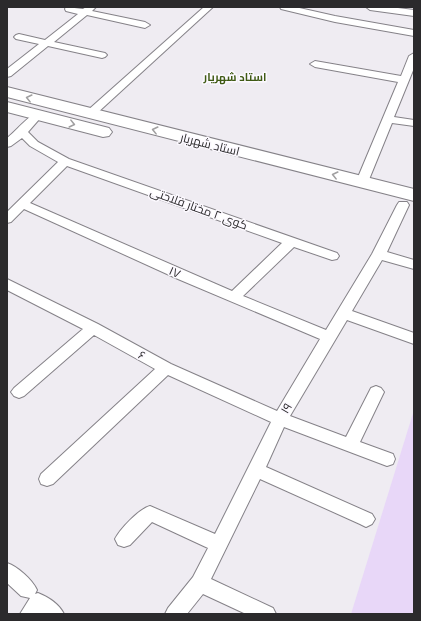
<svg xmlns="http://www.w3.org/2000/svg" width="421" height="621" viewBox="0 0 421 621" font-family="'PT Sans',Cairo,sans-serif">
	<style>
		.green { fill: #e8d7f8 }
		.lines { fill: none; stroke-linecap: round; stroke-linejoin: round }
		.street-casing { stroke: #858288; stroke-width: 2 }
		.primary-casing { stroke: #858288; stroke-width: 2 }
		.street { fill: #fff; fill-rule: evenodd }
		.primary { fill: #fff; fill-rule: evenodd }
		.oneway { stroke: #a09fa0 }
		.labels { text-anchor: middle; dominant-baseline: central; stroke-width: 3; stroke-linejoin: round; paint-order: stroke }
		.far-neighbourhood-label { font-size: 11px; font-weight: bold; fill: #3f5a14; stroke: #fcf9ff }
		.street-label { font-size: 12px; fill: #2b2a2c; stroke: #fcf9ff }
	</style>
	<rect width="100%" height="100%" fill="#efecf2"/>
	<polygon class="green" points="414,410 414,614 351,614"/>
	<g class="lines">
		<defs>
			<g id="street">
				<polygon points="66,7 83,9 86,7 96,7 92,11 145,22 150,25 145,28 87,15 54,42 105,53 107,55 105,57 102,58 48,46 11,76 7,77 7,69 39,44 16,39 14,37 16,35 19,34 45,40 78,14 66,11 65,9"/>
				<polygon points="204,7 213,7 95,115 87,115 86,113 87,111"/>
				<polygon points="280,7 295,7 335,16 414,30 414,36 335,22 281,9"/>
				<polygon points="366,7 390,7 414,10 414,16 370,10"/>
				<polygon points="414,53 414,68 394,117 414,120 414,126 392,123 368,182 366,185 358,185 356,182 398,82 315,67 310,64 315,61 401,76 409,56"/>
				<path d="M37,113L42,116L28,132L38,142L69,159L337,253L339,256L337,259L332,260L294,247L243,296L326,330L372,254L397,205L399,202H407L409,205L387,252L414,260V269L382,260L352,311L414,333V344L347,320L290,416L346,437L371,388L376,386L381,388L384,392L360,442L393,454L395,459L393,464L387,466L284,427L266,467L372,514L375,519L372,524L366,527L360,524L260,479L211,579L273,608L276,614H246L203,594L187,614H165L168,608L193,577L208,548L152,522L130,545L124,547L118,545L115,539C120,529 139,509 150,506L215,534L271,422L168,375L53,484L47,486L41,484L39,479L41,474L155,369L94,335L24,396L19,398L14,396L11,392L14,388L83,329L7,290V279L98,324L171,364L277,411L320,339L178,279L24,209L11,222L7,223V212L58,162L30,146L22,138L11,146L7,147V138C14,133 30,114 37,113ZM67,166L282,243L232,291L30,203Z"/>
				<path d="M7,563C18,567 32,579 37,590L35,594L38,593C48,597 59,604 64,614H20L30,598L21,596L7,583Z"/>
			</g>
			<g id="primary">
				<polygon points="7,87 414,189 414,201 7,97"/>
				<polygon points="7,102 109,128 112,132 109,136 103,137 7,112"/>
			</g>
		</defs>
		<use href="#street" class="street-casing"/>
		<use href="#primary" class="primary-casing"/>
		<use href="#street" class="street"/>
		<use href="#primary" class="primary"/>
	</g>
	<defs><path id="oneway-chevron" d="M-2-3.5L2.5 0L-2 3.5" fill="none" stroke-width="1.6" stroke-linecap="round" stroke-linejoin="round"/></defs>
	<g class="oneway">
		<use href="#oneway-chevron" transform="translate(29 98) rotate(-166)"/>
		<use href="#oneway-chevron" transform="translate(72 124) rotate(14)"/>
		<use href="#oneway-chevron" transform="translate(155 130) rotate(-166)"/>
		<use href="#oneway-chevron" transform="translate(335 175) rotate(-166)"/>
	</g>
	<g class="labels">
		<g class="far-neighbourhood-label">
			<text x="235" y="77">استاد شهریار</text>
		</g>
		<g class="street-label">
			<text transform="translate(210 144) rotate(14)">استاد شهریار</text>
			<text transform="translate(199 208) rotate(20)">کوی ۲ مختار فلاحتی</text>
			<text transform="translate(175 272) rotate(24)">۱۷</text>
			<text transform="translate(142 355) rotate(29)">۶</text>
			<text transform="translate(286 408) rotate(-59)">۱۹</text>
		</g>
	</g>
	<rect width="421" height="621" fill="none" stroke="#2b2a2c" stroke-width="16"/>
</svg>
